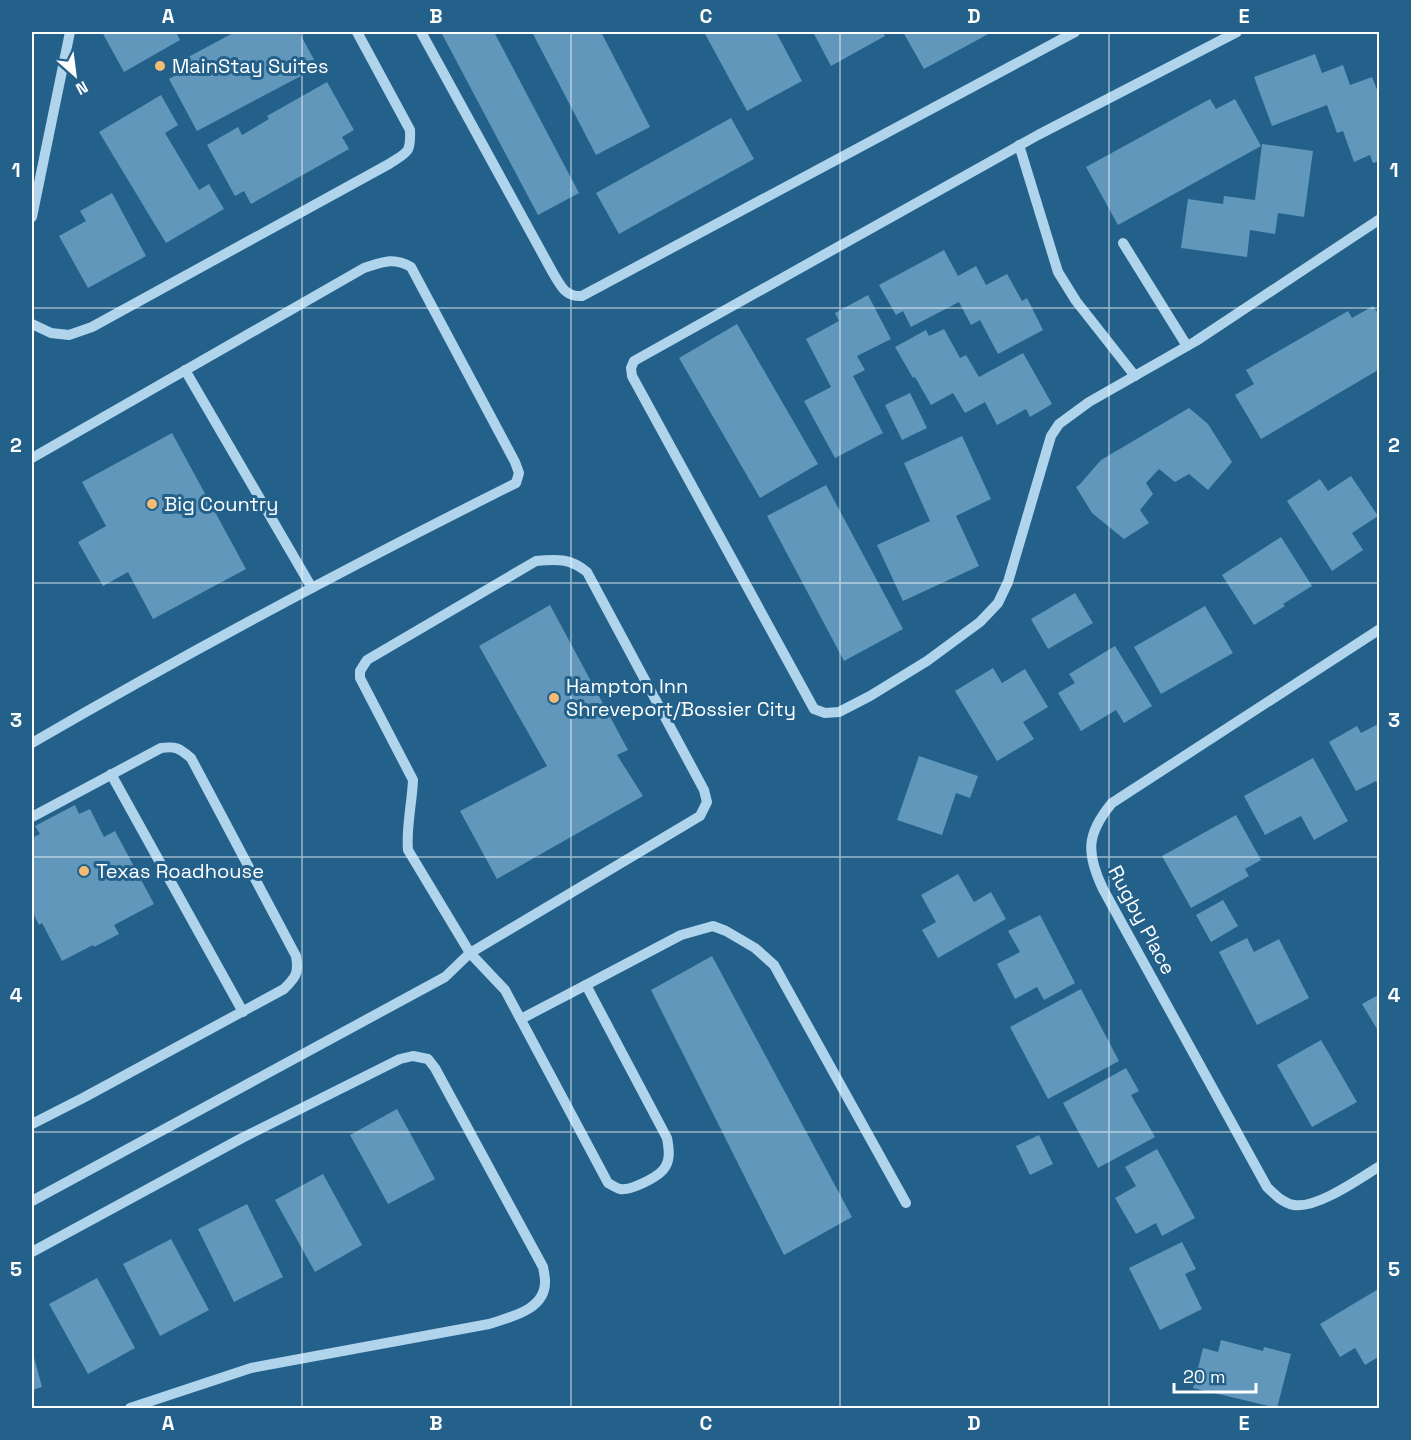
<svg xmlns="http://www.w3.org/2000/svg" width="1411" height="1440" viewBox="0 0 1411 1440" font-family="'Space Grotesk',sans-serif">
	<style>
		.building { fill: #6097bb }
		.lines { fill: none; stroke-linecap: round; stroke-linejoin: round }
		.minor { stroke: #b0d4eb; stroke-width: 10 }
		.grid { fill: none; stroke: #fff; stroke-width: 1.5; stroke-opacity: 0.55 }
		.poi-dot { fill: #f6bb73; stroke: #23618b; stroke-width: 2 }
		.labels { text-anchor: middle; dominant-baseline: central; stroke-width: 6; stroke-linejoin: round; paint-order: stroke }
		.poi-label { font-size: 20px; fill: #fff; stroke: #23618b; text-anchor: start }
		.street-label { font-size: 20px; fill: #fff; stroke: #23618b }
		.neatline { fill: none; stroke: #fff; stroke-width: 2 }
		.grid-label { font-size: 20px; text-anchor: middle; font-weight: bold; fill: #fff }
	</style>
	<rect width="100%" height="100%" fill="#23618b"/>
	<g class="building">
		<polygon points="102,32 176,32 180,40 124,72"/>
		<polygon points="235,32 299,32 318,67 197,131 169,79 182,72 177,63"/>
		<polygon points="441,32 494,32 579,193 538,215"/>
		<polygon points="532,32 601,32 650,127 596,155"/>
		<polygon points="704,32 776,32 802,81 747,111"/>
		<polygon points="813,32 883,32 885,36 831,66"/>
		<polygon points="903,32 992,32 924,69"/>
		<polygon points="1315,54 1322,73 1343,65 1350,85 1372,77 1380,97 1380,161 1373,163 1370,155 1354,162 1343,131 1337,133 1327,105 1272,126 1254,77"/>
		<polygon points="327,82 354,130 342,137 349,149 251,204 244,191 235,196 207,145 238,127 242,135 269,119 267,116"/>
		<polygon points="161,95 178,125 165,133 199,190 209,184 224,209 166,243 99,132"/>
		<polygon points="1210,99 1216,109 1235,99 1261,146 1118,225 1086,167"/>
		<polygon points="731,118 754,159 619,234 596,193"/>
		<polygon points="1262,144 1313,151 1304,217 1278,213 1275,234 1250,230 1247,257 1181,248 1188,199 1223,204 1224,196 1255,200"/>
		<polygon points="112,193 146,256 88,288 59,236 86,221 80,211"/>
		<polygon points="944,250 958,276 976,266 986,285 1007,274 1022,301 1027,298 1043,330 998,354 980,320 971,325 959,302 911,327 903,311 896,315 879,285"/>
		<polygon points="868,295 891,339 857,356 865,370 853,376 883,433 835,458 804,401 831,387 806,339 839,321 835,313"/>
		<polygon points="1373,306 1380,316 1380,366 1377,367 1378,370 1261,439 1235,395 1254,384 1246,370 1348,311 1352,318"/>
		<polygon points="737,324 818,464 760,498 679,358"/>
		<polygon points="944,329 960,358 966,355 979,377 1023,353 1052,404 1030,417 1026,409 997,425 985,402 965,413 953,393 931,405 915,377 913,378 895,347 926,330 929,336"/>
		<polygon points="910,393 927,428 902,440 885,405"/>
		<polygon points="1189,408 1208,424 1232,462 1208,490 1189,474 1175,482 1159,469 1146,483 1153,494 1140,510 1149,523 1124,539 1092,513 1076,487 1080,484 1101,460"/>
		<polygon points="172,433 246,569 153,619 128,572 103,586 78,542 106,526 82,482"/>
		<polygon points="962,436 991,499 956,516 979,566 903,601 877,545 930,521 904,463"/>
		<polygon points="1351,476 1378,516 1352,533 1363,550 1332,571 1287,501 1320,479 1328,491"/>
		<polygon points="826,485 903,629 844,661 767,516"/>
		<polygon points="1281,537 1312,586 1283,604 1285,606 1254,625 1222,575"/>
		<polygon points="1075,593 1093,623 1048,649 1031,619"/>
		<polygon points="550,605 628,750 617,755 643,796 497,879 460,811 547,766 479,646"/>
		<polygon points="1205,606 1233,653 1161,694 1134,647"/>
		<polygon points="1115,646 1152,706 1124,723 1116,710 1081,731 1058,693 1075,683 1069,674"/>
		<polygon points="993,668 1002,683 1025,669 1048,707 1023,722 1034,739 997,761 955,691"/>
		<polygon points="1380,723 1380,788 1376,781 1356,791 1329,742 1357,726 1361,733"/>
		<polygon points="919,756 978,776 970,798 956,793 942,835 897,820"/>
		<polygon points="1313,758 1348,821 1314,840 1301,816 1265,835 1244,796"/>
		<polygon points="75,805 79,814 90,809 104,837 115,831 154,904 114,925 119,934 94,947 93,945 62,961 42,923 39,925 32,911 32,838 40,834 35,826"/>
		<polygon points="1236,815 1261,860 1245,869 1249,876 1191,908 1162,856"/>
		<polygon points="958,874 974,902 991,892 1006,919 938,958 922,930 936,922 921,895"/>
		<polygon points="1223,900 1238,926 1211,942 1196,915"/>
		<polygon points="1040,915 1075,983 1044,1000 1037,987 1015,999 997,964 1020,952 1008,931"/>
		<polygon points="1247,938 1254,952 1279,939 1309,998 1257,1025 1219,952"/>
		<polygon points="712,956 852,1217 784,1255 651,990"/>
		<polygon points="1081,989 1119,1061 1048,1099 1010,1027"/>
		<polygon points="1380,994 1380,1034 1362,1004"/>
		<polygon points="1321,1040 1357,1102 1312,1127 1277,1065"/>
		<polygon points="1126,1068 1139,1091 1131,1095 1155,1137 1098,1168 1063,1103"/>
		<polygon points="397,1109 435,1179 388,1204 350,1135"/>
		<polygon points="1039,1135 1053,1164 1030,1175 1016,1146"/>
		<polygon points="1157,1149 1195,1218 1162,1236 1156,1223 1136,1234 1115,1198 1136,1186 1125,1167"/>
		<polygon points="323,1174 362,1245 315,1272 275,1200"/>
		<polygon points="247,1204 283,1277 234,1302 198,1229"/>
		<polygon points="171,1239 209,1310 160,1336 123,1264"/>
		<polygon points="1182,1242 1196,1269 1185,1274 1202,1309 1160,1330 1129,1268"/>
		<polygon points="97,1278 135,1348 88,1374 49,1304"/>
		<polygon points="1380,1288 1380,1356 1365,1365 1355,1348 1340,1357 1320,1324"/>
		<polygon points="1221,1340 1263,1351 1264,1347 1291,1354 1277,1408 1193,1388 1203,1348 1218,1352"/>
		<polygon points="32,1350 42,1387 32,1390"/>
	</g>
	<g class="lines">
		<g class="minor">
			<path d="M421,32L553,273C561,286 565,297 582,296L1075,32"/>
			<polyline points="1237,32 1038,135 634,361 631,368 632,376 814,709 825,713 839,712 870,696 927,661 980,622 998,603 1008,582 1051,436 1059,424 1089,402 1196,341 1380,219"/>
			<polyline points="1019,145 1058,272 1076,301 1135,376"/>
			<polyline points="32,217 70,32"/>
			<polyline points="1123,243 1187,346"/>
			<path d="M32,324L51,333L69,335L92,327L389,164C407,152 411,154 410,130L357,32"/>
			<polyline points="185,370 312,588"/>
			<path d="M32,458L364,268C383,262 393,257 411,267L515,462L519,473L516,483C352,565 190,651 32,743"/>
			<path d="M1380,629L1112,803C1086,834 1086,853 1103,889L1267,1187C1274,1194 1283,1203 1294,1205C1317,1209 1360,1178 1380,1166"/>
			<polyline points="111,774 243,1012"/>
			<path d="M32,817L161,748C176,746 179,748 191,758L296,956C299,973 296,977 284,989L83,1098L32,1124"/>
			<polyline points="586,985 681,935 713,926 726,931 755,948 774,965 906,1203"/>
			<path d="M32,1201L445,977L470,953L700,816L707,802L704,790L587,572C570,558 557,559 536,561L367,660L360,671V678L413,780C412,804 406,827 408,850L470,953L505,990L608,1183C612,1185 616,1188 620,1189C630,1191 656,1178 663,1170C671,1161 669,1149 667,1138L586,985L521,1019"/>
			<path d="M32,1252L242,1138L400,1059L413,1056L428,1059L435,1068L543,1267C544,1272 545,1277 545,1281C546,1310 510,1317 489,1324L251,1368L130,1408"/>
		</g>
	</g>
	<path class="grid" d="M302,32V1408M571,32V1408M840,32V1408M1109,32V1408M32,308H1380M32,583H1380M32,857H1380M32,1132H1380"/>
	<g class="poi-dot">
		<circle cx="160" cy="66" r="6"/>
		<circle cx="152" cy="504" r="6"/>
		<circle cx="554" cy="698" r="6"/>
		<circle cx="84" cy="871" r="6"/>
	</g>
	<g class="labels">
		<g class="poi-label">
			<text x="172" y="66">MainStay Suites</text>
			<text x="164" y="504">Big Country</text>
			<text x="566" y="686">Hampton Inn<tspan x="566" dy="23">Shreveport/Bossier City</tspan></text>
			<text x="96" y="871">Texas Roadhouse</text>
		</g>
		<g class="street-label">
			<text transform="translate(1142 920) rotate(62)">Rugby Place</text>
		</g>
	</g>
	<rect width="1411" height="1440" fill="none" stroke="#23618b" stroke-width="66"/>
	<g transform="translate(75 75) rotate(152)" stroke="#23618b" stroke-width="4.5" paint-order="stroke">
	<path d="M0-4.5L10 22L0 15L-10 22Z" fill="#ffffff"/>
	<text y="-9" font-size="16" font-weight="bold" text-anchor="middle" fill="#ffffff">N</text>
	</g>
	<path d="M1174 1383v9h82v-9" fill="none" stroke="#ffffff" stroke-width="3"/>
	<text x="1183" y="1383" font-size="18" fill="#ffffff" stroke="#23618b" stroke-width="4.5" paint-order="stroke">20 m</text>
	<rect x="33" y="33" width="1345" height="1374" class="neatline"/>
	<g class="grid-label">
		<text x="168" y="23">A</text>
		<text x="436" y="23">B</text>
		<text x="706" y="23">C</text>
		<text x="974" y="23">D</text>
		<text x="1244" y="23">E</text>
		<text x="16" y="177">1</text>
		<text x="1394" y="177">1</text>
		<text x="16" y="452">2</text>
		<text x="1394" y="452">2</text>
		<text x="16" y="727">3</text>
		<text x="1394" y="727">3</text>
		<text x="16" y="1002">4</text>
		<text x="1394" y="1002">4</text>
		<text x="16" y="1276">5</text>
		<text x="1394" y="1276">5</text>
		<text x="168" y="1430">A</text>
		<text x="436" y="1430">B</text>
		<text x="706" y="1430">C</text>
		<text x="974" y="1430">D</text>
		<text x="1244" y="1430">E</text>
	</g>
</svg>
